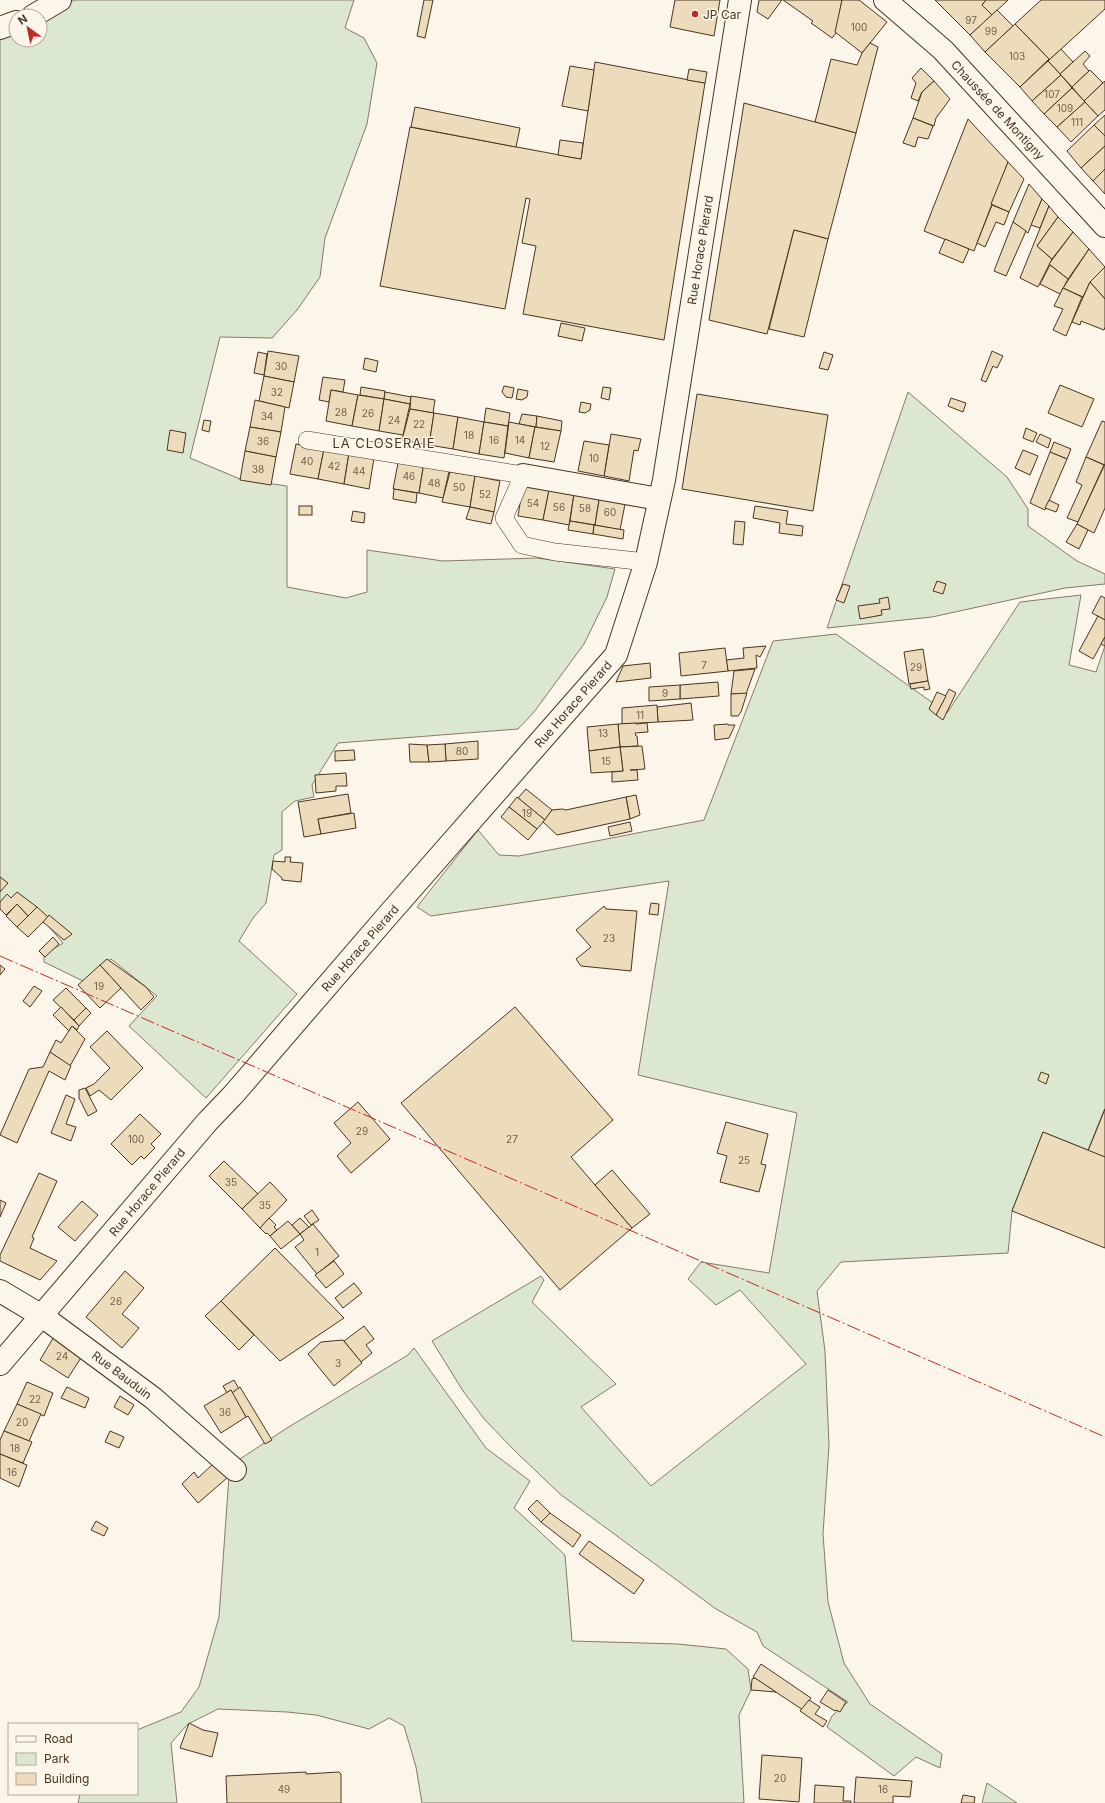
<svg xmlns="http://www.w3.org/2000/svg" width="1105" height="1803" viewBox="0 0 1105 1803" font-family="Inter,sans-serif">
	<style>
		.green { fill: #dce7d0; stroke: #887966 }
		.building { fill: #ecdcbc; stroke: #4a3520 }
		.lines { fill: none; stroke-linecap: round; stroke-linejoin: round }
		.pedestrian-casing { stroke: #4a3520; stroke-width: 18 }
		.minor-casing { stroke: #4a3520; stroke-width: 24 }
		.secondary-casing { stroke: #4a3520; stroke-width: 24 }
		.trunk-casing { stroke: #4a3520; stroke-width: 24 }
		.pedestrian { stroke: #fbf6e9; stroke-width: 17 }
		.minor { stroke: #fbf6e9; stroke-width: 22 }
		.secondary { stroke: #fbf6e9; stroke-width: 22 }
		.trunk { stroke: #fbf6e9; stroke-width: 22 }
		.power { stroke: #c62828; stroke-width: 1; stroke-dasharray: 14 3 2 3; stroke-linecap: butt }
		.poi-dot { fill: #c62828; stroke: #fbf6e9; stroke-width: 1.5 }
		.labels { text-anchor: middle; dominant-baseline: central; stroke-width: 3; stroke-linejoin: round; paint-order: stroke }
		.number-label { font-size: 10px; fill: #725f47 }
		.poi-label { font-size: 12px; fill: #4a3520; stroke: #fbf6e9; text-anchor: start }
		.street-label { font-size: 12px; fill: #4a3520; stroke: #fbf6e9 }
		.neighbourhood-label { font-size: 13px; letter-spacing: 1px; fill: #4a3520; stroke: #fbf6e9 }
	</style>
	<rect width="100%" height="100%" fill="#fbf6e9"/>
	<g class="green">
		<polygon points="75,0 354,0 345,28 364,38 377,63 367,124 325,238 320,277 297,310 272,338 220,337 190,458 240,479 287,486 287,587 346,598 367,592 367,550 443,561 537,558 615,569 607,597 584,644 534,712 518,729 338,743 312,785 314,797 295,801 282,812 282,850 274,855 266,903 253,918 239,941 297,994 206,1098 129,1026 157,996 111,959 83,981 44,962 44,955 63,943 23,897 0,903 0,33 16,26 16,40 40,40 40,16"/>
		<polygon points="908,392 1007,477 1028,509 1028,526 1077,561 1105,574 1105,584 1065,588 932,617 827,628"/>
		<polygon points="1081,595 1069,665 1096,672 1105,646 1105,1108 1088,1150 1043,1132 1012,1211 1008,1253 841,1262 817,1291 825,1351 829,1445 823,1534 828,1602 844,1663 870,1704 942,1754 940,1768 916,1757 894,1776 827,1727 832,1716 848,1702 763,1646 757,1632 716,1609 560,1494 515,1451 485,1420 463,1391 432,1341 541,1276 544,1280 532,1302 616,1384 581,1407 651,1486 806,1364 740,1290 716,1305 688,1279 701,1262 769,1273 797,1113 638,1075 669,881 431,916 417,907 478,830 499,855 519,856 704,820 773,641 836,634 947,713 1020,602"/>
		<polygon points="414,1348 486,1448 530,1481 514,1508 565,1555 572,1641 678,1644 726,1649 748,1669 751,1690 739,1715 744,1803 422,1803 416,1767 404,1726 389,1718 369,1729 316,1715 287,1712 218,1709 188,1724 171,1743 177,1803 78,1803 80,1794 137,1794 137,1730 181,1712 199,1687 219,1617 229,1476 240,1459 287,1428 408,1355"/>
		<polygon points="987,1783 1017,1803 982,1803"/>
	</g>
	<g class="building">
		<polygon points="424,0 433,0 425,38 417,36"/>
		<polygon points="675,0 720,0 714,36 670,27"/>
		<polygon points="759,0 782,0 768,19 757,12"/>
		<polygon points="783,0 842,0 836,33 832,38 811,23 813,21"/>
		<polygon points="842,0 859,0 887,22 862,53 835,32"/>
		<polygon points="935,0 986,0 982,5 992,15 970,35"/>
		<polygon points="986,0 1008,0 992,15 982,5"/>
		<polygon points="1041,0 1105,0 1105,9 1048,61 1049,59 1015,24"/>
		<polygon points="997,10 1013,26 985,52 970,35"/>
		<polygon points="1015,24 1049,59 1020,87 985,52"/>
		<polygon points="870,43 878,47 856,133 815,122 831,59 857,65 862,53"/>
		<polygon points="1061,49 1073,62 1060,74 1048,61"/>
		<polygon points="1085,51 1090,56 1083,64 1089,71 1072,87 1060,74"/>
		<polygon points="1048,61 1061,75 1032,101 1020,87"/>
		<polygon points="595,62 705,83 664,340 523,314 536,246 522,243 530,199 526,198 505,309 380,286 410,127 581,159"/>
		<polygon points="570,66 594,70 588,111 562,106"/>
		<polygon points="921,68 934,81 922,92 918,101 911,98 916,83 912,78"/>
		<polygon points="689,69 707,72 705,83 687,80"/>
		<polygon points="1090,70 1103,83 1084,101 1072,87"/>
		<polygon points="1061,75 1072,88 1044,114 1032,101"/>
		<polygon points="934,81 950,99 936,118 934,126 913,118 922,92"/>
		<polygon points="1105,81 1105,110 1098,116 1084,101"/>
		<polygon points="1072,88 1085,102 1057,127 1044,114"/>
		<polygon points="1085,102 1098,116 1071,142 1057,127"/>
		<polygon points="744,103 856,133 828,239 794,230 767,334 709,320"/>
		<polygon points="415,107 520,128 516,147 411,127"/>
		<polygon points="1105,115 1105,136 1094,125"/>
		<polygon points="913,118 933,126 928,139 918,137 915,147 903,143"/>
		<polygon points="968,119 1008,162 974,251 924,231"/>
		<polygon points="1094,125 1105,136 1105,146 1081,168 1067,151"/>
		<polygon points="560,140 583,143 581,159 558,155"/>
		<polygon points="1105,146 1105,169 1093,181 1081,168"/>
		<polygon points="1008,162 1024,179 1009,212 991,204"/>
		<polygon points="1105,169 1105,194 1093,181"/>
		<polygon points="1029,184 1042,199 1028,233 1013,222"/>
		<polygon points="1042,199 1049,206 1040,228 1031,225"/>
		<polygon points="992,205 1009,212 1004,225 996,222 985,247 977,243"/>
		<polygon points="1049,206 1058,217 1037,246 1052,259 1038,287 1020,278"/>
		<polygon points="1058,217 1073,232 1052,259 1037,246"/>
		<polygon points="1013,222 1026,231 1006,276 994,271"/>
		<polygon points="794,230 828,239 804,337 769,329"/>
		<polygon points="1073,232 1089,249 1068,279 1049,264"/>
		<polygon points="945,239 969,249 963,263 939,253"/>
		<polygon points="1089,249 1105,267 1090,282 1083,297 1063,288"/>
		<polygon points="1050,265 1068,279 1060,294 1040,284"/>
		<polygon points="1105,267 1105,299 1090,282"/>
		<polygon points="1090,282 1105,299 1105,327 1104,330 1081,321 1080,325 1072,322"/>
		<polygon points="1063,288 1082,297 1066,336 1053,330 1063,309 1054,306"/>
		<polygon points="561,323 585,328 582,341 558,336"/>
		<polygon points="268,351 299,356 294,382 264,376"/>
		<polygon points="992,351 1003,356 997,368 993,366 986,382 981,380"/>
		<polygon points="258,352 267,354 264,375 254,373"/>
		<polygon points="824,352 833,355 828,370 819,368"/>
		<polygon points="365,358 378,361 376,372 363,369"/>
		<polygon points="264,376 294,382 289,408 259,401"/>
		<polygon points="323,377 345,380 343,392 331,390 329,402 319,400"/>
		<polygon points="1060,385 1094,399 1082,427 1048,413"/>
		<polygon points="504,386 514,388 512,398 506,397 502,392"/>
		<polygon points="361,387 385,391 384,399 360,395"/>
		<polygon points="603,387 611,388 609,400 601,398"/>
		<polygon points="518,389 528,391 527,397 522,400 516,399"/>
		<polygon points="331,390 358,395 352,426 326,421"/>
		<polygon points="385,392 411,397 410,404 384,399"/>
		<polygon points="697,394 828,415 813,511 682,489"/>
		<polygon points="358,395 384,399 379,431 352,426"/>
		<polygon points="411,396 435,400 433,413 410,409"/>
		<polygon points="951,398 966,403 963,412 948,406"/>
		<polygon points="384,399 410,404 403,435 379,431"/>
		<polygon points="255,400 285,407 281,432 250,427"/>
		<polygon points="581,402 591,404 590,410 585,413 579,412"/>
		<polygon points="486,408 510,413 508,426 484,422"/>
		<polygon points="410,409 434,413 429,445 402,440"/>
		<polygon points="434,413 458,417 453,449 429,445"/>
		<polygon points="522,414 537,416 536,427 519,424"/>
		<polygon points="537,416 562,421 561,431 536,427"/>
		<polygon points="458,417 484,422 479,454 453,449"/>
		<polygon points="204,420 211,421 209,432 202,430"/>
		<polygon points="1102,421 1105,422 1105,465 1086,457"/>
		<polygon points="484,422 508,426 504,458 479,454"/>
		<polygon points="509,422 535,427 529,458 505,453"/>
		<polygon points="250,427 281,432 276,457 245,451"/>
		<polygon points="535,427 561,431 554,462 529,458"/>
		<polygon points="1026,428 1037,433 1033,442 1023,438"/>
		<polygon points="170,430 186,433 183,453 167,450"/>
		<polygon points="611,434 641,439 638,451 634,450 629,481 604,476"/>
		<polygon points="1040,434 1051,439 1048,448 1036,442"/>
		<polygon points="584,441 609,445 604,476 578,471"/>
		<polygon points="1054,442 1071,449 1067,459 1050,452"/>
		<polygon points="296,444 324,449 318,479 290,474"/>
		<polygon points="324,449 349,453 344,484 318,479"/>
		<polygon points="1023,450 1038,456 1030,475 1015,468"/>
		<polygon points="245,451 276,457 271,485 240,480"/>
		<polygon points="1050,452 1067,459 1045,510 1030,503"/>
		<polygon points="349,453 374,458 369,489 344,484"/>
		<polygon points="1086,457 1104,465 1078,522 1067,518 1082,485 1076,482"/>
		<polygon points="399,458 424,462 419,493 393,489"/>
		<polygon points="424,462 450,467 443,498 419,493"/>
		<polygon points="1105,464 1105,508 1094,533 1077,524"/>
		<polygon points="450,472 475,476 470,507 442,502"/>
		<polygon points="475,476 500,481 494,512 470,507"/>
		<polygon points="523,485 549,490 543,520 518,516"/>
		<polygon points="394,489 417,493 416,503 393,499"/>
		<polygon points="549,490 574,494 569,525 543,520"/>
		<polygon points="574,494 600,494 595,525 570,521"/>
		<polygon points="600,494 626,499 620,530 595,525"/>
		<polygon points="1049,500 1059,505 1056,512 1045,508"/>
		<rect x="299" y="506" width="13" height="9"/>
		<polygon points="755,506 788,511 786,524 803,526 802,536 779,533 780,523 753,518"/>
		<polygon points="470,507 494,512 491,524 466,519"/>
		<polygon points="353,511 365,513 364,523 351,521"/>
		<polygon points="570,521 594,525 593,534 568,530"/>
		<polygon points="735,521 745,522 743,545 733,544"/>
		<polygon points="1077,524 1088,530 1079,549 1066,542"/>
		<polygon points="594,525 624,530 623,539 593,534"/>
		<polygon points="937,581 946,584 943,594 933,591"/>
		<polygon points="843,584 850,586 844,603 836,600"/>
		<polygon points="1101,596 1105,598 1105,620 1092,613"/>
		<polygon points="888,597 890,609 881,610 882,615 860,619 858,606 880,603 879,599"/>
		<polygon points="1098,616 1105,620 1105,637 1093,659 1079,651"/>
		<polygon points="1105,637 1105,646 1101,644"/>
		<polygon points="766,646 760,657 756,655 757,668 728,671 726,660 744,658 743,648"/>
		<polygon points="725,648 728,671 681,676 679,653"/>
		<polygon points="923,649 928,681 909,684 904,652"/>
		<polygon points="650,663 651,678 616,682 623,666"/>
		<polygon points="755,669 746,694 731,694 734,671"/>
		<polygon points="928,681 930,689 924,690 924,687 911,689 910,684"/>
		<polygon points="718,682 719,696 680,699 680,685"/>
		<polygon points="680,685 680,699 649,701 649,687"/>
		<polygon points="949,689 956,693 943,720 936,715"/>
		<polygon points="937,692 946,696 936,715 929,709"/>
		<polygon points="747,693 741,712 738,716 731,716 731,694"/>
		<polygon points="691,703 693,720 658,722 657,707"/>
		<polygon points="657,705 658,722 622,724 622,708"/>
		<polygon points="636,723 636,724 647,723 648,732 635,733 636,736 637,736 638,746 620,747 618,724"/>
		<polygon points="618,724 620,747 589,751 587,727"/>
		<polygon points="728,724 728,725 735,725 729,738 715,740 714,725"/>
		<polygon points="478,741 478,759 446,761 445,744"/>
		<polygon points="409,744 427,745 429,762 410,762"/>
		<polygon points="445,744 446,761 429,762 427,745"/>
		<polygon points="642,746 645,769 630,770 637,770 638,780 612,782 612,772 623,771 620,747"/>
		<polygon points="620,747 623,771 591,773 589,751"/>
		<polygon points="354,750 355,760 335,761 335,751"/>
		<polygon points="346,773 347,786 336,786 336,791 316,793 315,775"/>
		<polygon points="526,789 552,810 545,820 518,798"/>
		<polygon points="348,794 351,813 318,819 321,834 304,837 298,802"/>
		<polygon points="636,795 640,815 630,819 626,797"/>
		<polygon points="517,797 545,820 537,829 509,807"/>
		<polygon points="626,797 630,819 557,835 543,822 552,810 562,809 566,810"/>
		<polygon points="509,807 537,829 528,840 501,817"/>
		<polygon points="354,813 356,828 321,834 318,819"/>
		<polygon points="630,822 632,831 610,836 608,827"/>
		<polygon points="285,857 291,857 290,862 303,863 301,882 282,880 282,878 272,869 273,861 285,862"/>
		<polygon points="0,877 8,883 0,892"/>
		<polygon points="17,892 37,907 28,916 17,904 6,915 0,909 0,902 7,894 11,898"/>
		<polygon points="651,903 659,904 658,915 649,914"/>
		<polygon points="17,904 28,916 17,927 6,916"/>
		<polygon points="604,906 606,909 637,911 631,971 581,966 576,959 591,947 576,930"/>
		<polygon points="37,907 48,917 28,937 17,927"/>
		<polygon points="49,915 72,934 64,940 43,922"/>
		<polygon points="53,937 59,944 45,957 39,951"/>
		<polygon points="107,959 146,987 154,997 141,1010 100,965"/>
		<polygon points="0,965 5,969 0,975"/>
		<polygon points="100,965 121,988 100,1008 78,985"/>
		<polygon points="34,986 42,991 30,1007 23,1001"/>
		<polygon points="66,988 86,1008 74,1020 53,1000"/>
		<polygon points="61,1007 79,1026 77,1030 72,1026 69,1031 53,1015"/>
		<polygon points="515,1007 613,1120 571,1157 632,1228 560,1290 401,1103"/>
		<polygon points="86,1008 91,1013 79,1026 74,1020"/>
		<polygon points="72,1026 85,1039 70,1066 50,1052 56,1040 61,1043"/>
		<polygon points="107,1031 143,1068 111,1100 99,1090 90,1096 86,1088 94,1084 110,1068 90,1047"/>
		<polygon points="50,1052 71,1066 65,1080 49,1071 17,1143 0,1135 29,1069 43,1067"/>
		<polygon points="1041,1072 1049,1075 1046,1084 1038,1080"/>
		<polygon points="85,1088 97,1111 88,1116 79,1098 79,1090"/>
		<polygon points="66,1095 75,1099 66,1124 76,1127 71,1141 51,1133"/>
		<polygon points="358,1102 390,1139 351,1173 337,1156 351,1143 334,1123"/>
		<polygon points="1105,1109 1105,1157 1088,1151"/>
		<polygon points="140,1114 161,1134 151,1144 155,1148 144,1159 141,1156 132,1165 111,1144"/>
		<polygon points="726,1122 768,1134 761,1164 766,1165 759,1192 720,1182 727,1156 717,1153"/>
		<polygon points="1043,1132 1105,1157 1105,1248 1012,1211"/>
		<polygon points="224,1161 258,1194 242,1209 209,1176"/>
		<polygon points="612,1170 650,1214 632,1228 595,1185"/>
		<polygon points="39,1173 57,1181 32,1237 34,1238 30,1248 57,1261 40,1280 0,1261 0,1255"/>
		<polygon points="270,1182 287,1200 260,1228 242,1209"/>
		<polygon points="0,1200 6,1203 0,1217"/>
		<polygon points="82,1201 98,1215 75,1241 58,1227"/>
		<polygon points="312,1210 319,1220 311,1225 304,1216"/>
		<polygon points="269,1218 276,1225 274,1227 277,1230 270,1236 267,1233 266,1234 260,1228"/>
		<polygon points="300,1218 309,1227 300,1234 292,1225"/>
		<polygon points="288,1221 300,1234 281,1249 270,1236"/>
		<polygon points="313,1224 339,1256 317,1274 295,1247 304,1240 300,1234"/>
		<polygon points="275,1248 344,1318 280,1361 221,1301"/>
		<polygon points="334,1261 344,1274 326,1288 315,1275"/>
		<polygon points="125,1271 144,1288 122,1314 139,1328 122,1348 86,1317"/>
		<polygon points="354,1283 362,1293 343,1308 335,1298"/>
		<polygon points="221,1301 254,1335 239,1350 205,1316"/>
		<polygon points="364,1326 374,1339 366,1345 372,1353 361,1362 344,1341"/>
		<polygon points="55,1335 84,1353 68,1378 40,1360"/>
		<polygon points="343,1340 362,1363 334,1386 308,1354 321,1342"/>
		<polygon points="234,1380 239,1389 232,1393 231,1390 227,1393 223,1386"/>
		<polygon points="27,1382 53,1393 44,1416 17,1404"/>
		<polygon points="67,1387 89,1398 85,1408 61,1398"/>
		<polygon points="240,1387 272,1440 265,1444 248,1416 246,1417 232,1393"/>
		<polygon points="231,1390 246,1417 221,1433 204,1406"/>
		<polygon points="120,1396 134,1405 128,1415 114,1407"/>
		<polygon points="17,1404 41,1414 29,1441 4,1431"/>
		<polygon points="4,1431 32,1442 23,1463 0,1454 0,1440"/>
		<polygon points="110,1431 124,1437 119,1448 105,1442"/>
		<polygon points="0,1454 27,1465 19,1487 0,1478"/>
		<polygon points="214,1463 227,1478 198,1503 182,1484 194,1472 198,1478"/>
		<polygon points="537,1500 550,1513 541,1522 528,1509"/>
		<polygon points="550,1513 581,1535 573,1547 541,1522"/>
		<polygon points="96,1521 108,1528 104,1536 91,1530"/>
		<polygon points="589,1541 644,1580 634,1594 579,1554"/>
		<polygon points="761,1664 811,1698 803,1710 753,1677"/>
		<polygon points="755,1678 776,1692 751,1690 752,1679"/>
		<polygon points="828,1690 846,1702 840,1712 836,1710 835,1711 820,1702"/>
		<polygon points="809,1700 820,1707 815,1714 827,1721 823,1727 800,1711"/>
		<polygon points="189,1723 203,1730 218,1733 212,1757 180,1748"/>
		<polygon points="762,1755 802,1758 799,1802 759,1799"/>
		<polygon points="306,1772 306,1774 339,1772 341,1774 341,1803 227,1803 226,1776"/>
		<polygon points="856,1777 912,1781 910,1797 893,1796 893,1803 854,1803"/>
		<polygon points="815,1785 844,1787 843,1801 851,1801 851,1803 814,1803"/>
		<polygon points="963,1795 975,1797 974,1803 961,1803"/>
	</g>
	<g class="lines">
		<defs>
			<polyline id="pedestrian" points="307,440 523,475 504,518 522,545 555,552 646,562"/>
			<g id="minor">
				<polyline points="523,475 659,499"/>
				<polyline points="0,1291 42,1316 153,1398 235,1470"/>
				<polyline points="0,1364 208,1121 233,1095 389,914 616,655 646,562 664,480 740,0"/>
			</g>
			<polyline id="secondary" points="885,0 943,50 1105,226"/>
			<g id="trunk">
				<polyline points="33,16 60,0"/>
				<polyline points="0,28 16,22"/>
			</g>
		</defs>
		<use href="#pedestrian" class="pedestrian-casing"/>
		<use href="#minor" class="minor-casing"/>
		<use href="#secondary" class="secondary-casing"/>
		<use href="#trunk" class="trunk-casing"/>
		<use href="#pedestrian" class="pedestrian"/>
		<use href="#minor" class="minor"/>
		<use href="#secondary" class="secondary"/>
		<use href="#trunk" class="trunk"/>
		<polyline class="power" points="0,956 1105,1437"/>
	</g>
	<circle class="poi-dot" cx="695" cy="14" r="4"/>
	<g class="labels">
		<g class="number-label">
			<text x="971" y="20">97</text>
			<text x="859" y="27">100</text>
			<text x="991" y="31">99</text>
			<text x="1017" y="56">103</text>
			<text x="1052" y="94">107</text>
			<text x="1065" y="108">109</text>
			<text x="1077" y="122">111</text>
			<text x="281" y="366">30</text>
			<text x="277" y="392">32</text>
			<text x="341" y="412">28</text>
			<text x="368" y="413">26</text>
			<text x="267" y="416">34</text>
			<text x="394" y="420">24</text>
			<text x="419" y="424">22</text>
			<text x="469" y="435">18</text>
			<text x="494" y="440">16</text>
			<text x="520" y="440">14</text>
			<text x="263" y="441">36</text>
			<text x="545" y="446">12</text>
			<text x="594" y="458">10</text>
			<text x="307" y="461">40</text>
			<text x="334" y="466">42</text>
			<text x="258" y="469">38</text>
			<text x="359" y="471">44</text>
			<text x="409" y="476">46</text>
			<text x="434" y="483">48</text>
			<text x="459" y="487">50</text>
			<text x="485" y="494">52</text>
			<text x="533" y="503">54</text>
			<text x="559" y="507">56</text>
			<text x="585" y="508">58</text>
			<text x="610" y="512">60</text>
			<text x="704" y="665">7</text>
			<text x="916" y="667">29</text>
			<text x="665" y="693">9</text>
			<text x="640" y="715">11</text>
			<text x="603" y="733">13</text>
			<text x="462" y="751">80</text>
			<text x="606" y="761">15</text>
			<text x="527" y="813">19</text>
			<text x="609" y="938">23</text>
			<text x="99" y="986">19</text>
			<text x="362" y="1131">29</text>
			<text x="136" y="1139">100</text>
			<text x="512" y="1139">27</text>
			<text x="744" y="1160">25</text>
			<text x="231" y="1182">35</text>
			<text x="265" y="1205">35</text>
			<text x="317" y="1252">1</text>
			<text x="116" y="1301">26</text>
			<text x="62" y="1356">24</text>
			<text x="338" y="1363">3</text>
			<text x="35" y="1399">22</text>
			<text x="225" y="1412">36</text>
			<text x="22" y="1422">20</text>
			<text x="15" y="1448">18</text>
			<text x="12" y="1472">16</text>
			<text x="780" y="1778">20</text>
			<text x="284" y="1789">49</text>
			<text x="883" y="1789">16</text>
		</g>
		<g class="poi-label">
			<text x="703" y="14">JP Car</text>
		</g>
		<g class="street-label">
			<text transform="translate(998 110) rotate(47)">Chaussée de Montigny</text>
			<text transform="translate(700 250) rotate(-81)">Rue Horace Pierard</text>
			<text transform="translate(573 704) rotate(-49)">Rue Horace Pierard</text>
			<text transform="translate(360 948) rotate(-49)">Rue Horace Pierard</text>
			<text transform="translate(147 1192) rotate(-50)">Rue Horace Pierard</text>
			<text transform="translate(122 1375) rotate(37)">Rue Bauduin</text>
		</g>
		<g class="neighbourhood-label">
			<text x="384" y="443">LA CLOSERAIE</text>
		</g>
	</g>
	<rect x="8" y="1723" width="130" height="72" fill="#fbf6e9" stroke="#b4a999"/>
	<rect x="16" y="1736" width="20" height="6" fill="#fbf6e9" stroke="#b4a999"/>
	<text x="44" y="1743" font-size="12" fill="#4a3520">Road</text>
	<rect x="16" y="1753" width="20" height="12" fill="#dce7d0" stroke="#b4a999"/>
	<text x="44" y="1763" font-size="12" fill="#4a3520">Park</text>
	<rect x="16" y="1773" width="20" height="12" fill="#ecdcbc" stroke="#b4a999"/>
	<text x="44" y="1783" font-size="12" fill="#4a3520">Building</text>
	<g transform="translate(28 28) rotate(327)"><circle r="19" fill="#fbf6e9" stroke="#b4a999"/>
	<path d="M0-3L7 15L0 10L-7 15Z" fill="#c62828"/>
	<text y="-6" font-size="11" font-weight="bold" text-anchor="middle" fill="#4a3520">N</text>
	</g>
</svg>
